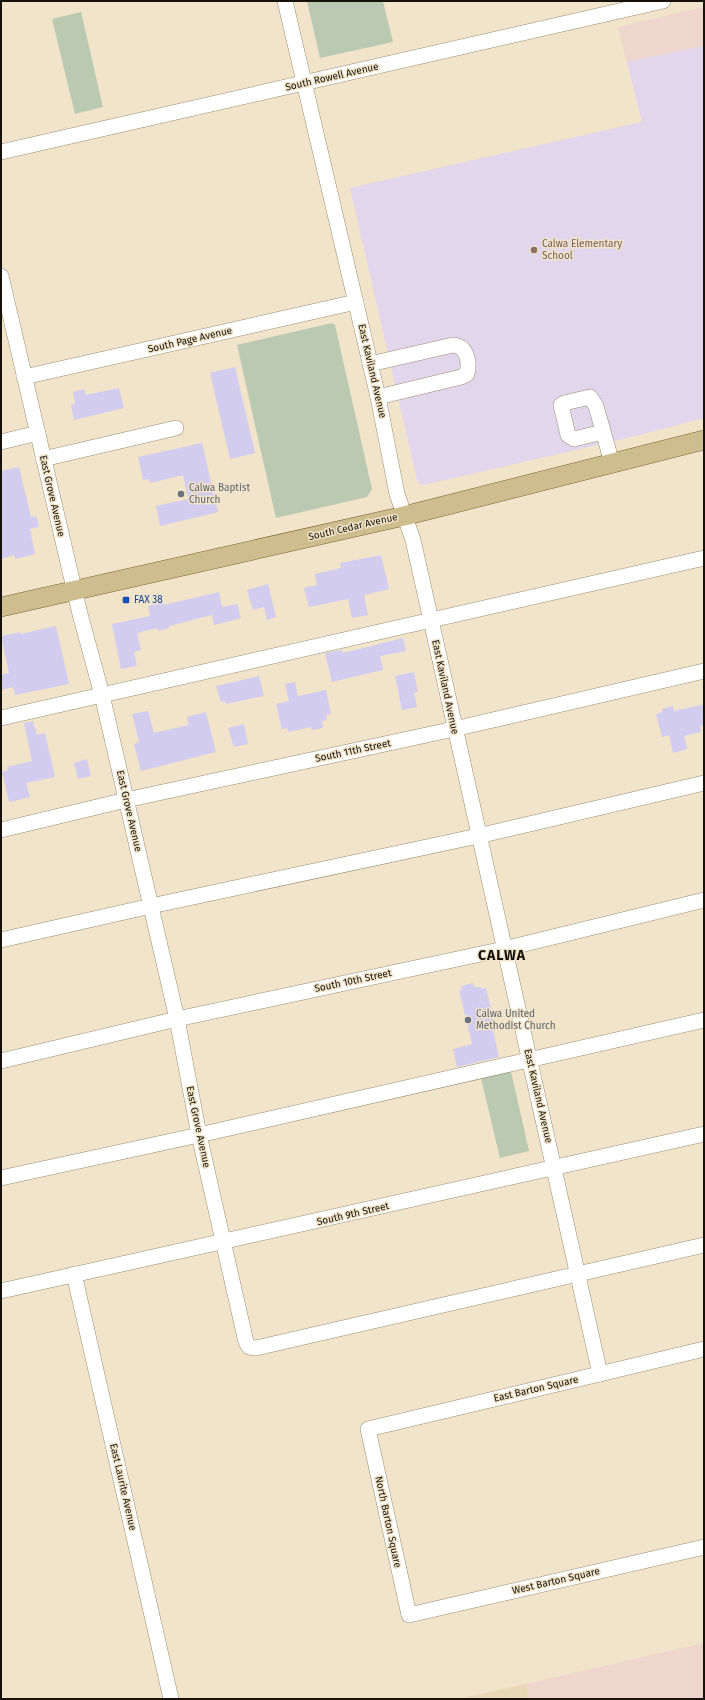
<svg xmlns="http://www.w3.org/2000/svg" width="705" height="1700" viewBox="0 0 705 1700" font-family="'Fira Sans',sans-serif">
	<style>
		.commercial { fill: #eed5cd }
		.built { fill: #e9d8b8 }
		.education { fill: #e1d6eb }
		.green { fill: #bac9b2 }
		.building { fill: #d2ccee }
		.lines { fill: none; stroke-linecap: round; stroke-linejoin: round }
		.minor-casing { stroke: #988c74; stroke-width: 16 }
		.major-casing { stroke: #786530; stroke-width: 20 }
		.minor { stroke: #fff; stroke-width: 15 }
		.major { stroke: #cdbd8f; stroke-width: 19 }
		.education-dot { fill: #8d6e63; stroke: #f1e4ca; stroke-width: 1.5 }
		.worship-dot { fill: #6b7280; stroke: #f1e4ca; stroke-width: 1.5 }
		.transit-dot { fill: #1a4fb4; stroke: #f1e4ca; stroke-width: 1.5 }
		.labels { text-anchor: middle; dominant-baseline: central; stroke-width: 3; stroke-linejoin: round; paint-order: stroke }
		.street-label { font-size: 10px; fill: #161209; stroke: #f1e4ca }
		.education-label { font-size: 10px; fill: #785e54; stroke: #f1e4ca; text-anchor: start }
		.worship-label { font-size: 10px; fill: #5b616d; stroke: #f1e4ca; text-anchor: start }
		.transit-label { font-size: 10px; fill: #164399; stroke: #f1e4ca; text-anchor: start }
		.district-label { font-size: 14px; font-weight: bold; letter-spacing: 1px; fill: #161209; stroke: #f1e4ca }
	</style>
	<rect width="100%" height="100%" fill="#f1e4ca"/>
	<g class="commercial">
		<polygon points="704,7 704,47 627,64 618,27"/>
		<polygon points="704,1643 704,1699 529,1699 526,1684"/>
	</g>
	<polygon class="built" points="526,1684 529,1699 458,1699"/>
	<polygon class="education" points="704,46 704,418 632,437 423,485 419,484 417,480 350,188 642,122 627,62"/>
	<g class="green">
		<polygon points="307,1 383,1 393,42 320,58"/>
		<polygon points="81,12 103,107 75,114 52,19"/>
		<polygon points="332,323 335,325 372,489 367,497 276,518 237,345"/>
		<polygon points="510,1067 529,1151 500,1158 480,1074"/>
	</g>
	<g class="building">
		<polygon points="235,367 255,453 230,459 210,373"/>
		<polygon points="119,388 124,408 74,420 71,405 75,404 73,392 84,389 86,395"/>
		<polygon points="202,443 218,512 160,526 156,506 188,499 183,475 150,483 149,479 143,480 138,457"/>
		<polygon points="19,467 31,517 36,516 39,527 30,529 35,554 15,559 14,555 1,559 1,471"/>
		<polygon points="381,555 389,589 364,595 368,615 352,618 348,599 309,607 304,588 317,585 315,574 341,568 340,563"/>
		<polygon points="268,584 276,617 267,620 264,607 253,610 247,590"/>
		<polygon points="219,592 222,607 237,604 241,618 214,625 212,615 169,626 169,628 158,631 157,628 137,633 141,650 134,652 137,666 121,669 112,624 150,616 148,606 164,602 164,605"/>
		<polygon points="56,626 69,684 15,695 13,687 1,690 1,675 9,673 1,636 21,632 21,634"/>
		<polygon points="403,638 406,651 380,656 383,670 332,682 325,653 342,650 343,653"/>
		<polygon points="414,672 418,692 414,693 417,707 402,710 395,676"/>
		<polygon points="259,676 264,696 226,704 225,701 221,702 216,686"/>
		<polygon points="295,682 298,696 326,690 331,714 326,715 327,720 322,721 323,728 312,730 311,727 288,732 287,728 282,729 276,704 289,701 285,684"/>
		<polygon points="701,705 704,705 704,725 700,726 701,732 684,736 687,749 673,753 669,735 662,737 656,714 662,712 662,709 673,706 674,711"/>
		<polygon points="148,711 154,733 189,725 187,717 206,712 216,752 141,771 134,744 139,742 132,714"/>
		<polygon points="33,721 37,735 45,733 55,777 26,783 30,797 9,802 2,772 8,770 7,767 32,761 24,723"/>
		<polygon points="244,724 248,744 234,747 228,728"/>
		<polygon points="87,759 91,776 78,779 74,763"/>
		<polygon points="473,983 474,987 481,987 482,989 486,988 495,1025 492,1026 499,1057 457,1067 453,1049 472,1044 459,990 462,990 461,986"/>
	</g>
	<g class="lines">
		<defs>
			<g id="minor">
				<path d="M285,1L378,397L397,494L413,540C473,819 539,1096 600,1374"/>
				<polyline points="1,152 663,1"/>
				<polyline points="1,276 80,614 102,695 177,1019 199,1135 246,1342 249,1347 256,1348 704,1245"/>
				<path d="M370,364L453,345C467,346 470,362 467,374L461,377L378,397"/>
				<polyline points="24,377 356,302"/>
				<polyline points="603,432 574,439 568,435 561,405 564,403 590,397 596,406 612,463"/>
				<polyline points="1,442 38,433"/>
				<polyline points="43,459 176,428"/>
				<polyline points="1,718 704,558"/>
				<polyline points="1,830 126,800 454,729 704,671"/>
				<polyline points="1,940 151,906 478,836 704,783"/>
				<polyline points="1,1061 177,1019 504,949 704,900"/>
				<polyline points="1,1178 199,1135 704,1020"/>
				<polyline points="74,1274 171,1699"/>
				<polyline points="1,1291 704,1134"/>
				<polyline points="704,1349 368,1429 409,1615 704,1547"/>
			</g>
			<polyline id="major" points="1,607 404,516 704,440"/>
		</defs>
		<use href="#minor" class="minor-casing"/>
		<use href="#major" class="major-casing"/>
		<use href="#minor" class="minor"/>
		<use href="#major" class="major"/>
	</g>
	<circle class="education-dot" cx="534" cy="250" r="4"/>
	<g class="worship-dot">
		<circle cx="181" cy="494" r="4"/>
		<circle cx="468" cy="1020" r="4"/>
	</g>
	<rect class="transit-dot" x="122" y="596" width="8" height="8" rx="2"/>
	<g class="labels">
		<g class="street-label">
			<text transform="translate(332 77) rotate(-13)">South Rowell Avenue</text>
			<text transform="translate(190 340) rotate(-13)">South Page Avenue</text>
			<text transform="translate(372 371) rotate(77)">East Kaviland Avenue</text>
			<text transform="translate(52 496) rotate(77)">East Grove Avenue</text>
			<text transform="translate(353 527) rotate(-13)">South Cedar Avenue</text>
			<text transform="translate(445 687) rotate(78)">East Kaviland Avenue</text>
			<text transform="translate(353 751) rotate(-12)">South 11th Street</text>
			<text transform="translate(129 811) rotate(77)">East Grove Avenue</text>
			<text transform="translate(353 981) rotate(-12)">South 10th Street</text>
			<text transform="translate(538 1096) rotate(77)">East Kaviland Avenue</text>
			<text transform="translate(198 1127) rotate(78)">East Grove Avenue</text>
			<text transform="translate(353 1214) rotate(-13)">South 9th Street</text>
			<text transform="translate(536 1389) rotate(-13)">East Barton Square</text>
			<text transform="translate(123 1487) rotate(77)">East Laurite Avenue</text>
			<text transform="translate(388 1522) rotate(78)">North Barton Square</text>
			<text transform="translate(556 1581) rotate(-13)">West Barton Square</text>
		</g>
		<g class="education-label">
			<text x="542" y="244">Calwa Elementary<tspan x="542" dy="12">School</tspan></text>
		</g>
		<g class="worship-label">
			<text x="189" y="488">Calwa Baptist<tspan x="189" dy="12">Church</tspan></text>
			<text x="476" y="1014">Calwa United<tspan x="476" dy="12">Methodist Church</tspan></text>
		</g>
		<g class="transit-label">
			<text x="134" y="600">FAX 38</text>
		</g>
		<g class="district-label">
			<text x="502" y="955">CALWA</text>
		</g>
	</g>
	<rect width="705" height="1700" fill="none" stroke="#161209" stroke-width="4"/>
</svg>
